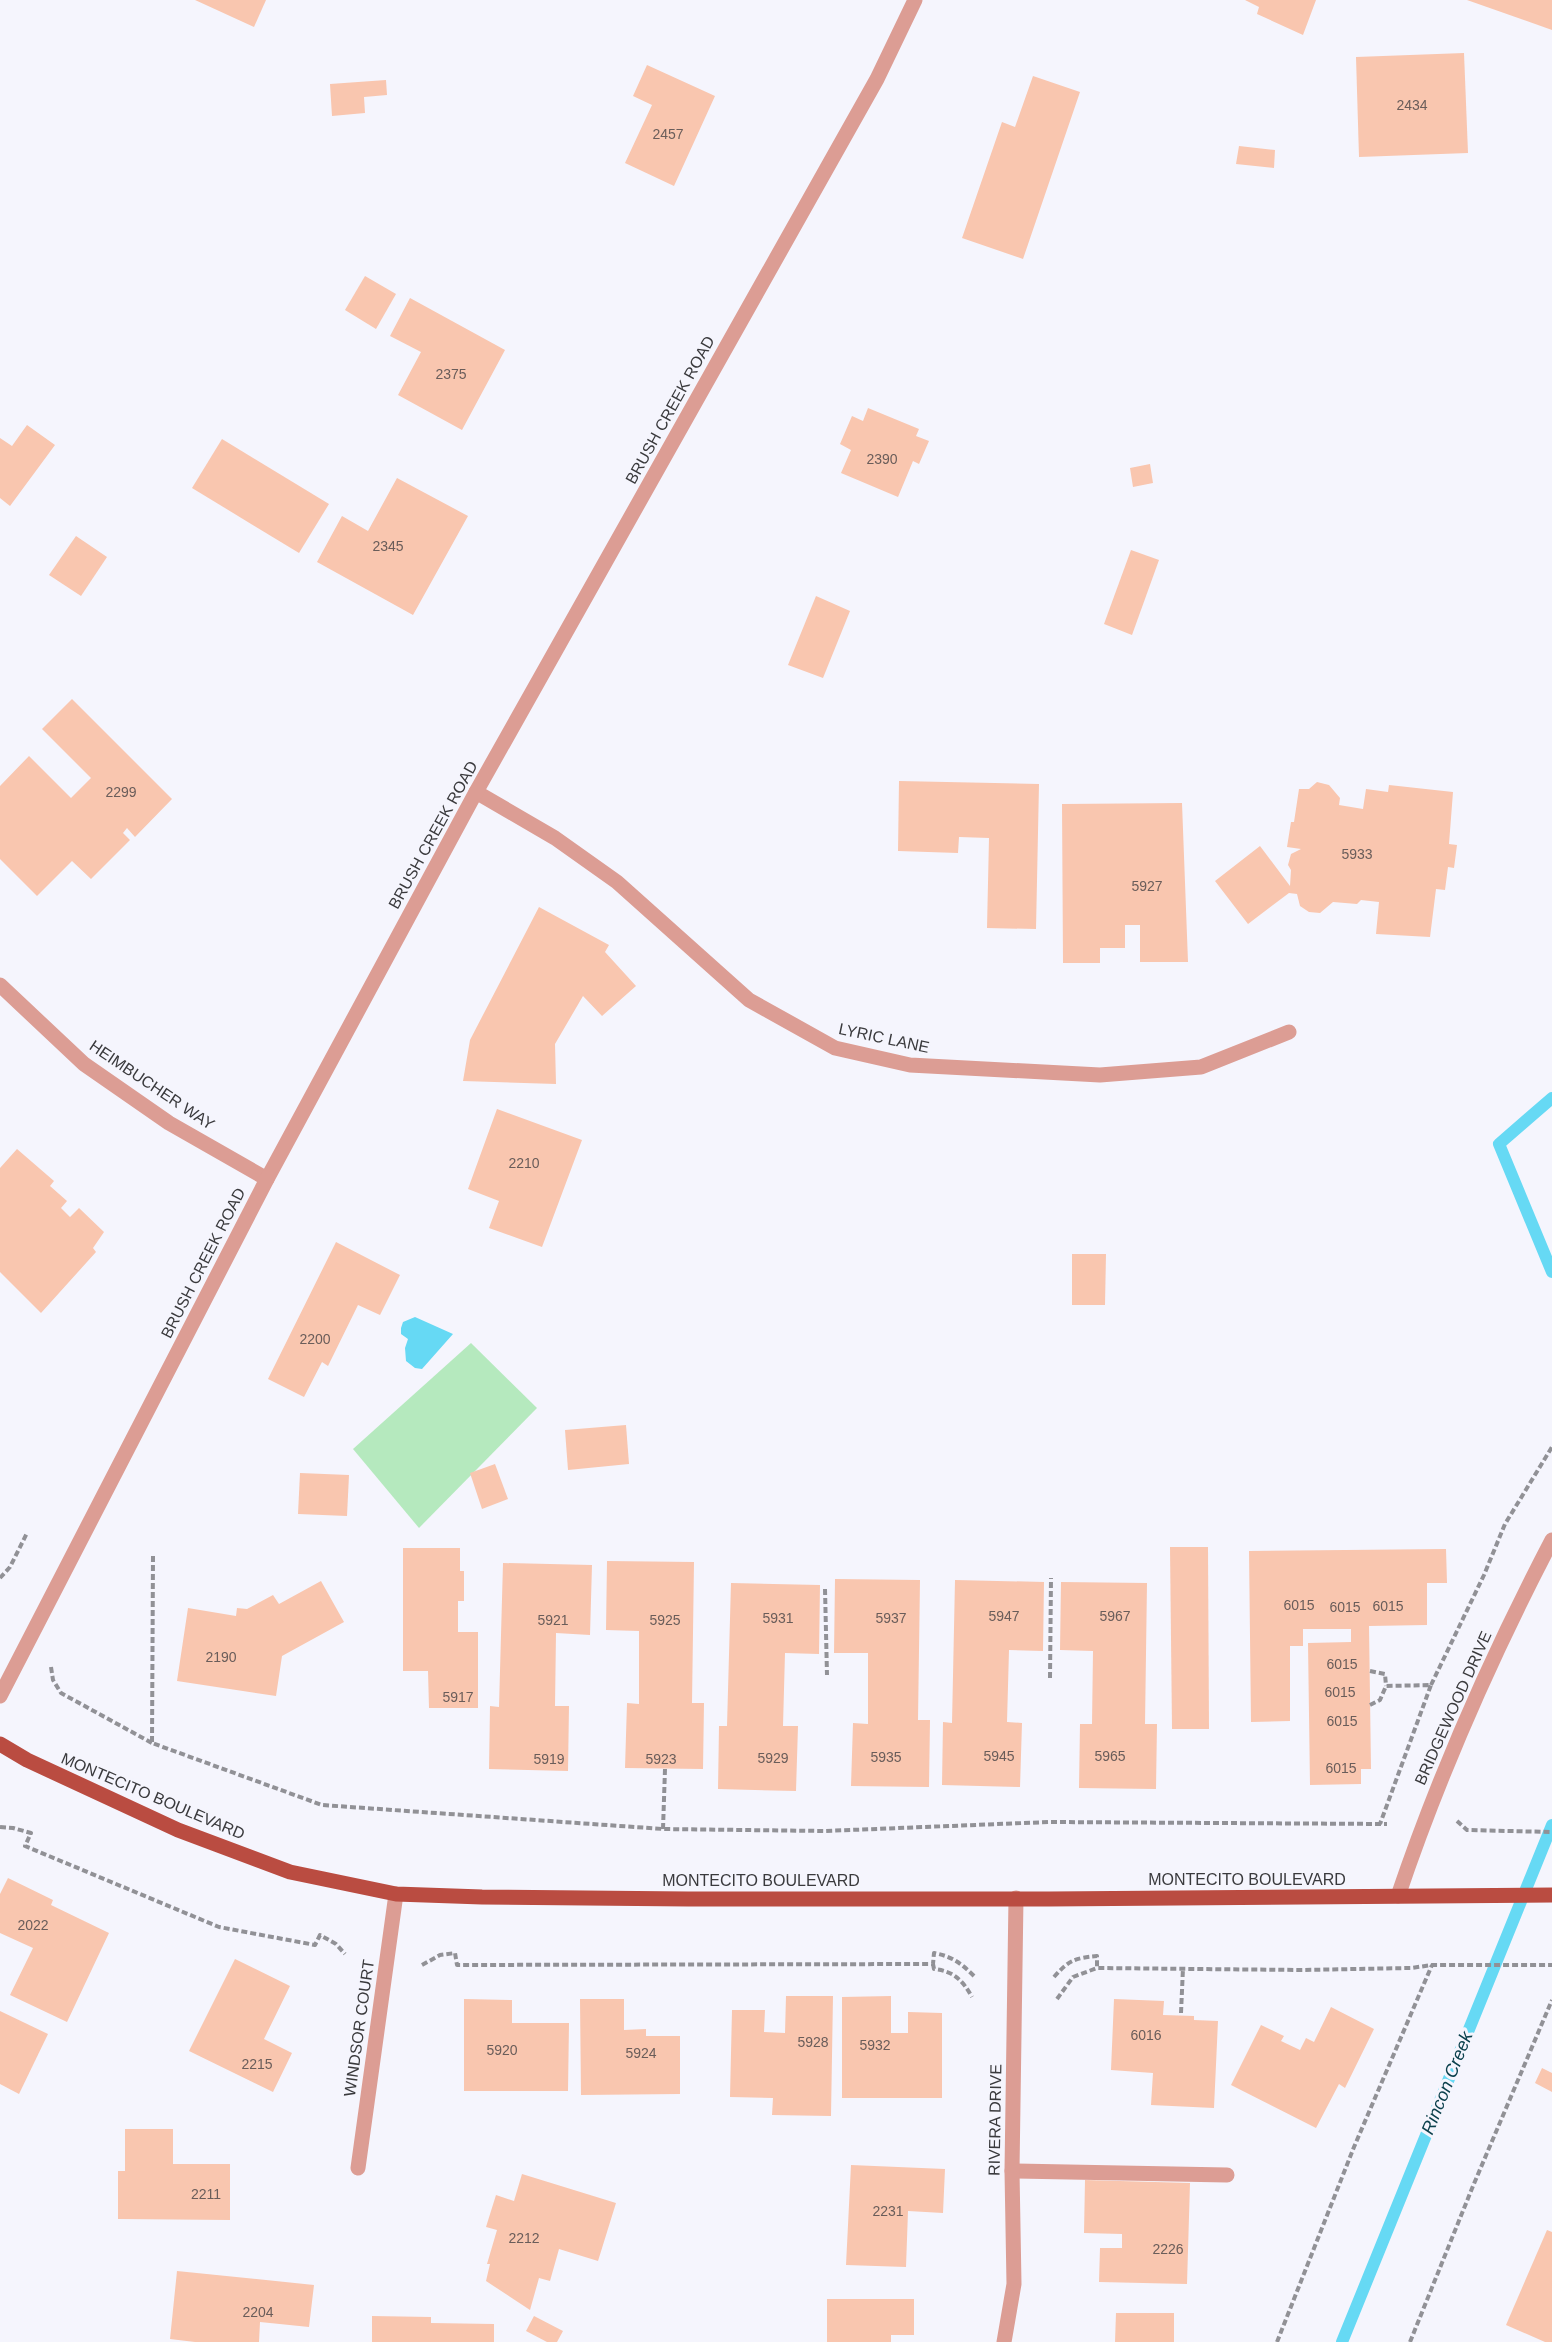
<svg xmlns="http://www.w3.org/2000/svg" width="1552" height="2342" viewBox="0 0 1552 2342" font-family="Helvetica,sans-serif">
	<style>
		.green { fill: #b5e9be }
		.water { fill: #66d9f4 }
		.lines { fill: none; stroke-linecap: round; stroke-linejoin: round }
		.stream { stroke: #66d9f4; stroke-width: 12 }
		.building { fill: #f9c6af }
		.path { stroke: #919196; stroke-width: 4; stroke-dasharray: 6 3; stroke-linecap: butt }
		.minor { stroke: #dc9d94; stroke-width: 15 }
		.major { stroke: #ba4c41; stroke-width: 15 }
		.labels { text-anchor: middle; dominant-baseline: central; stroke-width: 6; stroke-linejoin: round; paint-order: stroke }
		.number-label { font-size: 14px; fill: #6a5d5a }
		.street-label { font-size: 16px; fill: #3a3a3d; stroke: #f5f5fd }
		.water-label { font-size: 18px; font-style: italic; fill: #0c414d; stroke: #f5f5fd }
	</style>
	<rect width="100%" height="100%" fill="#f5f5fd"/>
	<polygon class="green" points="471,1343 537,1408 419,1528 353,1449"/>
	<polygon class="water" points="415,1317 453,1334 422,1369 415,1368 406,1361 405,1348 408,1339 401,1334 401,1328 403,1322"/>
	<g class="lines">
		<g class="stream">
			<polyline points="1552,1098 1499,1144 1552,1272"/>
			<polyline points="1342,2342 1552,1825"/>
		</g>
	</g>
	<g class="building">
		<polygon points="195,0 266,0 254,27"/>
		<polygon points="1245,0 1316,0 1303,35 1257,14 1259,7"/>
		<polygon points="1468,0 1552,0 1552,30 1467,0"/>
		<polygon points="1464,53 1468,153 1359,157 1356,57"/>
		<polygon points="647,65 715,96 674,186 625,163 652,105 633,96"/>
		<polygon points="1033,76 1080,92 1023,259 962,238 1002,122 1015,127"/>
		<polygon points="386,80 387,95 364,97 365,113 332,116 330,84"/>
		<polygon points="1239,146 1275,150 1274,168 1236,164"/>
		<polygon points="365,276 396,294 376,329 345,310"/>
		<polygon points="410,298 505,350 462,430 398,395 421,352 390,336"/>
		<polygon points="868,408 919,429 916,436 929,441 919,464 913,461 898,497 841,473 851,450 840,444 852,416 863,421"/>
		<polygon points="27,425 55,445 10,506 0,498 0,438 12,446"/>
		<polygon points="222,439 329,504 299,553 192,488"/>
		<polygon points="1150,464 1153,483 1133,487 1130,468"/>
		<polygon points="397,478 468,516 413,615 317,562 342,516 368,531"/>
		<polygon points="76,536 107,557 81,596 49,575"/>
		<polygon points="1131,550 1159,560 1132,635 1104,624"/>
		<polygon points="816,596 850,611 823,678 788,665"/>
		<polygon points="72,699 172,799 135,837 127,828 123,833 130,840 91,879 72,861 37,896 0,859 0,786 29,756 71,798 91,778 42,729"/>
		<polygon points="899,781 1039,784 1036,929 987,928 989,838 959,837 958,853 898,851"/>
		<polygon points="1317,782 1329,785 1340,798 1339,805 1363,809 1366,789 1388,792 1389,785 1453,792 1449,844 1457,845 1454,868 1448,867 1445,890 1436,889 1430,937 1376,934 1379,902 1361,900 1357,904 1333,902 1320,913 1309,912 1300,906 1297,894 1289,893 1248,924 1215,881 1260,846 1290,886 1291,870 1288,865 1291,854 1301,849 1287,847 1291,822 1294,822 1299,789 1309,789"/>
		<polygon points="1182,803 1188,962 1140,962 1140,925 1125,925 1125,948 1100,948 1100,963 1063,963 1062,804"/>
		<polygon points="539,907 609,945 605,952 636,986 602,1016 583,996 555,1044 556,1084 463,1081 470,1040"/>
		<polygon points="497,1109 582,1140 542,1247 489,1228 499,1201 468,1189"/>
		<polygon points="17,1149 54,1181 50,1186 67,1201 61,1208 70,1217 79,1208 104,1232 93,1248 96,1252 41,1313 0,1272 0,1168"/>
		<polygon points="336,1242 400,1275 380,1315 358,1305 328,1366 322,1362 304,1397 268,1379"/>
		<polygon points="1072,1254 1106,1254 1105,1305 1072,1305"/>
		<polygon points="626,1425 629,1464 568,1470 565,1430"/>
		<polygon points="495,1464 508,1499 482,1509 470,1473"/>
		<polygon points="300,1473 349,1475 347,1516 298,1514"/>
		<polygon points="1170,1547 1208,1547 1209,1729 1172,1729"/>
		<polygon points="403,1548 460,1548 460,1571 464,1571 464,1601 458,1601 458,1632 478,1632 478,1708 429,1708 428,1671 403,1671"/>
		<polygon points="1446,1549 1447,1583 1427,1583 1427,1625 1369,1626 1371,1769 1361,1769 1361,1784 1310,1785 1308,1643 1351,1642 1351,1629 1303,1629 1303,1646 1290,1646 1290,1721 1251,1722 1249,1551"/>
		<polygon points="607,1561 694,1562 692,1703 704,1703 703,1769 625,1768 627,1703 639,1704 639,1631 606,1630"/>
		<polygon points="503,1563 592,1565 590,1635 556,1633 555,1706 569,1706 568,1771 489,1769 490,1706 499,1707"/>
		<polygon points="835,1579 920,1580 918,1720 930,1720 929,1787 851,1786 853,1723 868,1724 868,1653 834,1653"/>
		<polygon points="955,1580 1044,1582 1043,1651 1009,1650 1007,1722 1022,1723 1020,1787 942,1785 943,1722 952,1723"/>
		<polygon points="321,1581 344,1622 282,1656 276,1696 177,1681 188,1608 236,1616 237,1608 247,1609 273,1595 279,1604"/>
		<polygon points="1061,1582 1147,1583 1145,1724 1157,1724 1156,1789 1079,1788 1080,1724 1092,1724 1093,1651 1060,1650"/>
		<polygon points="731,1583 820,1585 819,1654 785,1653 783,1726 798,1726 796,1791 718,1789 719,1726 727,1726"/>
		<polygon points="8,1878 53,1900 51,1905 109,1933 67,2022 10,1995 33,1948 0,1933 0,1894"/>
		<polygon points="235,1959 290,1986 264,2039 292,2053 273,2092 189,2051"/>
		<polygon points="786,1996 833,1996 831,2116 772,2115 773,2098 730,2097 732,2010 765,2010 764,2032 785,2033"/>
		<polygon points="891,1996 891,2033 908,2033 908,2012 942,2013 942,2098 842,2098 842,1997"/>
		<polygon points="464,1999 512,2000 512,2023 569,2023 568,2091 464,2091"/>
		<polygon points="580,1999 624,1999 624,2030 646,2029 646,2036 680,2036 680,2094 581,2095"/>
		<polygon points="1114,1999 1164,2001 1163,2015 1194,2016 1194,2020 1218,2021 1214,2108 1151,2105 1153,2073 1111,2070"/>
		<polygon points="1331,2007 1374,2029 1345,2088 1339,2084 1316,2128 1231,2085 1261,2025 1284,2036 1281,2041 1300,2050 1306,2038 1314,2042"/>
		<polygon points="0,2011 48,2034 19,2094 0,2084"/>
		<polygon points="1542,2068 1552,2073 1552,2092 1535,2083"/>
		<polygon points="125,2129 173,2129 173,2164 230,2164 230,2220 118,2219 118,2171 125,2171"/>
		<polygon points="851,2165 945,2169 943,2213 908,2211 906,2267 846,2265"/>
		<polygon points="522,2174 616,2203 598,2261 559,2249 550,2281 539,2278 530,2310 486,2281 490,2264 487,2264 497,2230 486,2227 496,2195 514,2201"/>
		<polygon points="1085,2180 1190,2183 1187,2284 1099,2282 1100,2248 1122,2248 1122,2234 1084,2233"/>
		<polygon points="1547,2230 1552,2232 1552,2342 1545,2342 1506,2325"/>
		<polygon points="177,2271 314,2285 309,2327 260,2322 259,2342 195,2342 170,2339"/>
		<polygon points="827,2299 914,2299 914,2335 891,2335 891,2342 827,2342"/>
		<polygon points="1116,2313 1174,2313 1174,2342 1115,2342"/>
		<polygon points="372,2316 431,2317 431,2323 494,2324 494,2342 372,2342"/>
		<polygon points="534,2316 563,2331 557,2342 547,2342 526,2331"/>
	</g>
	<g class="lines">
		<g class="path">
			<polyline points="153,1556 152,1743 322,1805 663,1829 825,1831 1049,1822 1387,1824"/>
			<polyline points="0,1578 10,1567 27,1533"/>
			<polyline points="825,1589 827,1675"/>
			<polyline points="51,1667 53,1680 61,1693 152,1743"/>
			<polyline points="1370,1671 1385,1674 1386,1686"/>
			<polyline points="1050,1678 1051,1578"/>
			<polyline points="1431,1685 1484,1575 1505,1524 1552,1447"/>
			<polyline points="1370,1705 1380,1700 1386,1686 1431,1685 1380,1824"/>
			<polyline points="1457,1821 1467,1830 1552,1832"/>
			<polyline points="0,1827 13,1828 31,1833 25,1846 219,1927 315,1945 320,1935 336,1944 345,1954"/>
			<polyline points="663,1829 665,1769"/>
			<path d="M933,1964L934,1969C954,1971 963,1981 972,1997"/>
			<path d="M422,1965L440,1955L455,1953L457,1965L933,1964L934,1953C951,1956 961,1963 974,1976"/>
			<path d="M1054,1977C1069,1960 1075,1958 1097,1956V1968L1301,1970L1411,1968L1432,1965H1552"/>
			<polyline points="1057,1999 1073,1977 1097,1968"/>
			<polyline points="1181,2013 1183,1968"/>
			<polyline points="1277,2342 1354,2147 1432,1965"/>
			<polyline points="1410,2342 1473,2186 1552,2000"/>
		</g>
		<g class="minor">
			<polyline points="476,792 555,838 617,882 749,1000 835,1048 910,1065 1100,1075 1201,1067 1289,1032"/>
			<polyline points="0,985 84,1064 169,1123 267,1179"/>
			<polyline points="0,1696 267,1179 476,792 877,79 915,0"/>
			<path d="M1398,1896C1439,1775 1493,1653 1552,1540"/>
			<polyline points="358,2168 396,1894"/>
			<polyline points="1012,2171 1227,2175"/>
			<polyline points="1004,2342 1014,2284 1012,2171 1016,1898"/>
		</g>
		<polyline class="major" points="0,1744 27,1760 178,1830 290,1872 396,1894 482,1897 688,1899 1050,1899 1552,1895"/>
	</g>
	<g class="labels">
		<g class="number-label">
			<text x="1412" y="105">2434</text>
			<text x="668" y="134">2457</text>
			<text x="451" y="374">2375</text>
			<text x="882" y="459">2390</text>
			<text x="388" y="546">2345</text>
			<text x="121" y="792">2299</text>
			<text x="1357" y="854">5933</text>
			<text x="1147" y="886">5927</text>
			<text x="524" y="1163">2210</text>
			<text x="315" y="1339">2200</text>
			<text x="1299" y="1605">6015</text>
			<text x="1388" y="1606">6015</text>
			<text x="1345" y="1607">6015</text>
			<text x="1004" y="1616">5947</text>
			<text x="1115" y="1616">5967</text>
			<text x="778" y="1618">5931</text>
			<text x="891" y="1618">5937</text>
			<text x="553" y="1620">5921</text>
			<text x="665" y="1620">5925</text>
			<text x="221" y="1657">2190</text>
			<text x="1342" y="1664">6015</text>
			<text x="1340" y="1692">6015</text>
			<text x="458" y="1697">5917</text>
			<text x="1342" y="1721">6015</text>
			<text x="999" y="1756">5945</text>
			<text x="1110" y="1756">5965</text>
			<text x="886" y="1757">5935</text>
			<text x="773" y="1758">5929</text>
			<text x="549" y="1759">5919</text>
			<text x="661" y="1759">5923</text>
			<text x="1341" y="1768">6015</text>
			<text x="33" y="1925">2022</text>
			<text x="1146" y="2035">6016</text>
			<text x="813" y="2042">5928</text>
			<text x="875" y="2045">5932</text>
			<text x="502" y="2050">5920</text>
			<text x="641" y="2053">5924</text>
			<text x="257" y="2064">2215</text>
			<text x="206" y="2194">2211</text>
			<text x="888" y="2211">2231</text>
			<text x="524" y="2238">2212</text>
			<text x="1168" y="2249">2226</text>
			<text x="258" y="2312">2204</text>
		</g>
		<g class="street-label">
			<text transform="translate(670 410) rotate(-61)">BRUSH CREEK ROAD</text>
			<text transform="translate(433 835) rotate(-61)">BRUSH CREEK ROAD</text>
			<text transform="translate(884 1038) rotate(12)">LYRIC LANE</text>
			<text transform="translate(152 1085) rotate(34)">HEIMBUCHER WAY</text>
			<text transform="translate(203 1263) rotate(-63)">BRUSH CREEK ROAD</text>
			<text transform="translate(1453 1708) rotate(-66)">BRIDGEWOOD DRIVE</text>
			<text transform="translate(153 1796) rotate(23)">MONTECITO BOULEVARD</text>
			<text x="1247" y="1879">MONTECITO BOULEVARD</text>
			<text x="761" y="1880">MONTECITO BOULEVARD</text>
			<text transform="translate(359 2028) rotate(-82)">WINDSOR COURT</text>
			<text transform="translate(995 2120) rotate(-89)">RIVERA DRIVE</text>
		</g>
		<g class="water-label">
			<text transform="translate(1447 2083) rotate(-68)">Rincon Creek</text>
		</g>
	</g>
</svg>
